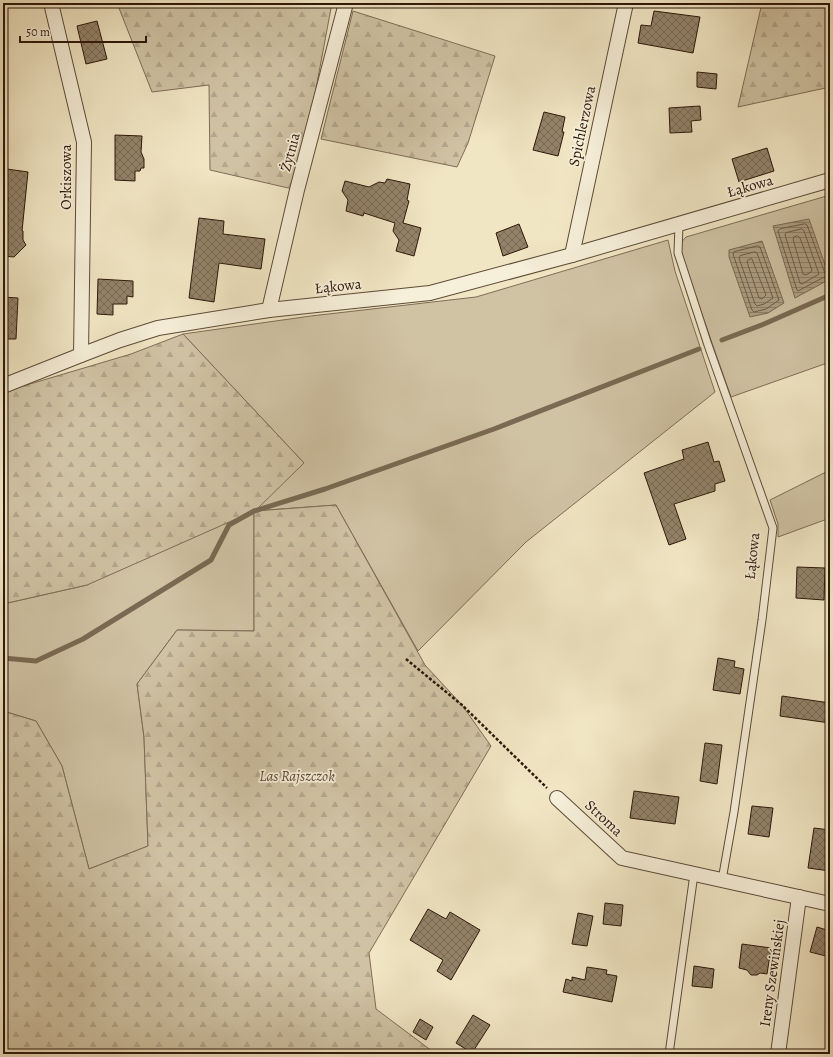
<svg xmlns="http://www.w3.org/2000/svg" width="833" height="1057" viewBox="0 0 833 1057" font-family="Alegreya,serif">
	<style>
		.grass { fill: #d0c3a4; stroke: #7e6d56 }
		.forest { fill: url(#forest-firs); stroke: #7e6d56 }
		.water { fill: url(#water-rules); stroke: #7a6953 }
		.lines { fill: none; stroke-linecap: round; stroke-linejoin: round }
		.shore { stroke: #6e5c46; stroke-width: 1 }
		.stream { stroke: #7a6953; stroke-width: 5 }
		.building { fill: url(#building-cross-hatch); stroke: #2d1709 }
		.service-casing { stroke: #5e4b38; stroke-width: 9 }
		.minor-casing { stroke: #5e4b38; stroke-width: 16 }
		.path { stroke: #2d1709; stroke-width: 2.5; stroke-dasharray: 3 2; stroke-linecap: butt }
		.service { stroke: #f6efd9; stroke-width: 7 }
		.minor { stroke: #f6efd9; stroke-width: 14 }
		.labels { text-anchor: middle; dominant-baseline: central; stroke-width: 3.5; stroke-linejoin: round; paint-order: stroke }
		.street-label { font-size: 15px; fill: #2d1709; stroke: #f6efd9 }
		.park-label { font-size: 15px; font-style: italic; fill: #5e4b38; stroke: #f6efd9 }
	</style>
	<defs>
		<pattern id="forest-firs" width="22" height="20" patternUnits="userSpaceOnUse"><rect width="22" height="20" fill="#d0c3a4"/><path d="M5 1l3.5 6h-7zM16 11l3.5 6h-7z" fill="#b3a78c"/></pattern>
		<pattern id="water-rules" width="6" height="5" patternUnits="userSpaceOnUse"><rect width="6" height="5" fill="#aea084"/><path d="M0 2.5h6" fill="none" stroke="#8e816a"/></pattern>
		<pattern id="building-cross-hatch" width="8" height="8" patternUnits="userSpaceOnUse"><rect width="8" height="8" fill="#93836a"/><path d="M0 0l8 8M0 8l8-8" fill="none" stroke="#786a55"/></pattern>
	</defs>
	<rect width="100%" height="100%" fill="#f1e6c4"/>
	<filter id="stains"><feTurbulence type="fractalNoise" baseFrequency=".005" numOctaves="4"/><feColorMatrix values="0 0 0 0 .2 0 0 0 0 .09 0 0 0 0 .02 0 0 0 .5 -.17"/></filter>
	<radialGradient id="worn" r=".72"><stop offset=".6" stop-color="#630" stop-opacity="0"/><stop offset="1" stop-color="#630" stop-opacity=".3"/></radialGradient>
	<g class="grass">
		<polygon points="830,195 830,362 731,397 678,246 686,237"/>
		<polygon points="668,240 675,271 715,392 526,542 418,651 336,505 254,511 254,631 177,630 137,684 144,737 148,846 89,869 62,766 36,721 3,711 3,604 87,585 304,463 183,334 311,316 476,297"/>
		<polygon points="830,470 830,518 778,537 778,524 770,500"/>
	</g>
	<g class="forest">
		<polygon points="117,3 332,3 297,190 210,170 209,85 152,92"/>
		<polygon points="762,3 830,3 830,87 738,107"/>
		<polygon points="353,11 495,56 468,143 457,167 321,139"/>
		<polygon points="183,334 304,463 255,511 336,505 425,665 462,705 491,746 369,953 376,1009 436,1054 3,1054 3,711 36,721 62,766 89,869 148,846 144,737 137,684 177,630 254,631 254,511 87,585 3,604 3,392 131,354"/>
	</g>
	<g class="water">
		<polygon points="809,219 830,279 795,298 773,226"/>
		<polygon points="762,241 784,303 768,313 750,317 729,257 729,250"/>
	</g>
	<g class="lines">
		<g class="shore">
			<polygon points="805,224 807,225 826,276 798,291 797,290 778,231 780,229"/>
			<polygon points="802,229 804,231 819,274 802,284 800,283 785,235 786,233"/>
			<polygon points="798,236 800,238 812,270 811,272 806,275 803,274 793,239 794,237"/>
			<polygon points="758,246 760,247 779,300 766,309 754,312 752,310 733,254 734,252"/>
			<polygon points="755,252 757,253 773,298 764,304 757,306 755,304 739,258 740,256"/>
			<polygon points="752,259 766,295 762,299 759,298 747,262 748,260"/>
		</g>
		<g class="stream">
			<polyline points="722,340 764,324 830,295"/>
			<polyline points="3,658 36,661 83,639 211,560 229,525 254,511 325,489 494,429 699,349"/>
		</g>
	</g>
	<g class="building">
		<polygon points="654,11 700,17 693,53 638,43 641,25 651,26"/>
		<polygon points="97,21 107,59 86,64 77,26"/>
		<polygon points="697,72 717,74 716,89 697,87"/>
		<polygon points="700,106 701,120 691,121 692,132 670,133 669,108"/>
		<polygon points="544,112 565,117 562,132 564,132 558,156 533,150"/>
		<polygon points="115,135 142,136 141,152 144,159 144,168 141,168 140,171 135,171 135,181 115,180"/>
		<polygon points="767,148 774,171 739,182 732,159"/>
		<polygon points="7,169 28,172 22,231 23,231 23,240 26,245 14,257 3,256 3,230 5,230 8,197 4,197"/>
		<polygon points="387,179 410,184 407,200 409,201 403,223 421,228 414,256 396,251 399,240 393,231 395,223 364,213 363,216 346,211 348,200 342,191 345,181 369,187 379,182 385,183"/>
		<polygon points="199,218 224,221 223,234 265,239 261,269 219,263 214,302 189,298"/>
		<polygon points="519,224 528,247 503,256 496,233"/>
		<polygon points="98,279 133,281 133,297 127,296 127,304 113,304 113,315 97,314"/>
		<polygon points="3,297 18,298 16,339 3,339"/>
		<polygon points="708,442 714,462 719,461 725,481 715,484 715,491 674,504 686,539 669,545 644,473 684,459 682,450"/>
		<polygon points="797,567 825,568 824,600 796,598"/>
		<polygon points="718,658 735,661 734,667 744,669 740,694 713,690"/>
		<polygon points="782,696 830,703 830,723 780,716"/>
		<polygon points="705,743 722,745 717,784 700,781"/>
		<polygon points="634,791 679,797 675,824 630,818"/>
		<polygon points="752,806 773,808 769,837 748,834"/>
		<polygon points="814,828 830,830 830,871 808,868"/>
		<polygon points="605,903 623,905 621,926 603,924"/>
		<polygon points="428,909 446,919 450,912 480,930 451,980 437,971 443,960 410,940"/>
		<polygon points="578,913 593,916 587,946 572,944"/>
		<polygon points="817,927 830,931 830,957 810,952"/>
		<polygon points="742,944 771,948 767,974 760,973 757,975 751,975 747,970 739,968"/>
		<polygon points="694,966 714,969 712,988 692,986"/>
		<polygon points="587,967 607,970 606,974 617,976 612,1002 563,992 566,979 572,981 572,977 585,980"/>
		<polygon points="473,1015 490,1025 472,1053 456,1043"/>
		<polygon points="420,1019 433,1027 426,1040 413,1032"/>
	</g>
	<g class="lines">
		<defs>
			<g id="service">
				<polyline points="679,224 678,253 708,345 773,528 762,620 734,812 722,880"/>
				<polyline points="669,1054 694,874"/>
			</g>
			<g id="minor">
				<polyline points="51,3 84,142 81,355"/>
				<polyline points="572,255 626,3"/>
				<polyline points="269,310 297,190 346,3"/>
				<polyline points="3,386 81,355 120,340 158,328 269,310 430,293 572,255 830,180"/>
				<polyline points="557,798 622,858 830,904"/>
				<polyline points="778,1054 799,897"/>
			</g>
		</defs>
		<use href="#service" class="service-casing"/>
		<use href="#minor" class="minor-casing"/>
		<polyline class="path" points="406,659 462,705 547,788"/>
		<use href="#service" class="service"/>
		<use href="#minor" class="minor"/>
	</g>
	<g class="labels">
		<g class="street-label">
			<text transform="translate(582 126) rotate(-78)">Spichlerzowa</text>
			<text transform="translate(290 152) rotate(-75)">Żytnia</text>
			<text transform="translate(66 177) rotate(-90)">Orkiszowa</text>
			<text transform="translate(750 186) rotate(-16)">Łąkowa</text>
			<text transform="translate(338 286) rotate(-6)">Łąkowa</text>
			<text transform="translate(752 556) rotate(-84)">Łąkowa</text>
			<text transform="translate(604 818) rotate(43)">Stroma</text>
			<text transform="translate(772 973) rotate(-82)">Ireny Szewińskiej</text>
		</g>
		<g class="park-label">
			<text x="297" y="776">Las Rajszczok</text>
		</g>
	</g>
	<rect width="833" height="1057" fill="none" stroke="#f1e6c4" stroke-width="16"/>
	<rect x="4" y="4" width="825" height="1049" fill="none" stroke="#2d1709" stroke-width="2"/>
	<rect x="8" y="8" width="817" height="1041" fill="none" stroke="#2d1709"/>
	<path d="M20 36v6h126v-6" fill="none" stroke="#2d1709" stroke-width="2"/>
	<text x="26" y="36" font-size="12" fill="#2d1709" stroke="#f6efd9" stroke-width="3" paint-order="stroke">50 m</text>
	<rect width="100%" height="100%" filter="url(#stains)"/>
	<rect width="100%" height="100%" fill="url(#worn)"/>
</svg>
